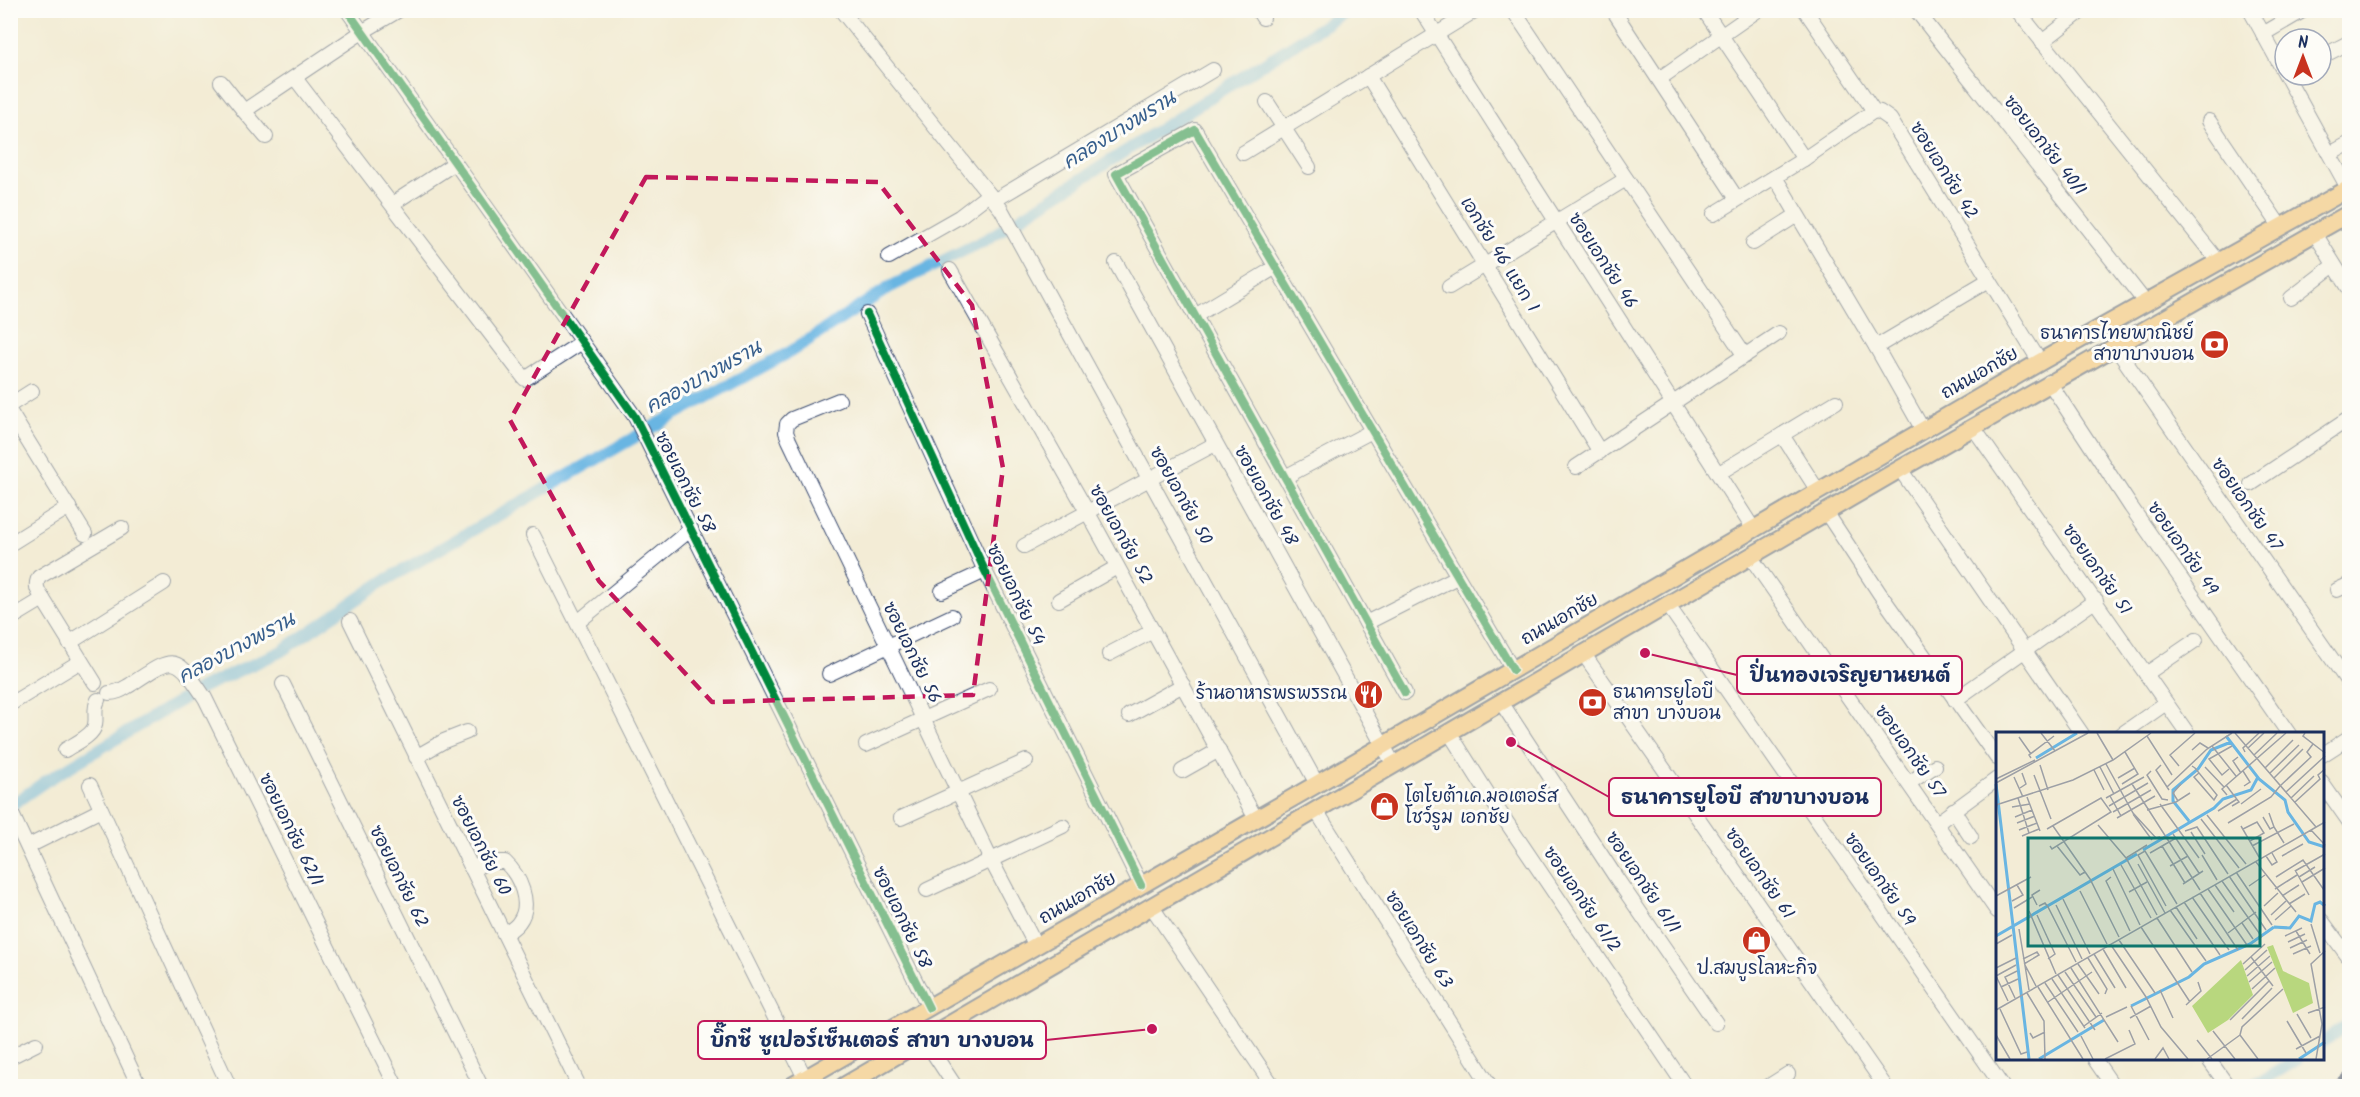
<svg xmlns="http://www.w3.org/2000/svg" width="2360" height="1097" viewBox="0 0 2360 1097" font-family="Kalam,'Playpen Sans Thai',sans-serif">
	<style>
		.lines { fill: none; stroke-linecap: round; stroke-linejoin: round }
		.canal { stroke: #69b5e2; stroke-width: 12 }
		.minor-casing { stroke: #3b4b70; stroke-width: 16 }
		.major-casing { stroke: #3b4b70; stroke-width: 20 }
		.minor { stroke: #fff; stroke-width: 14 }
		.major { stroke: #f8bf6c; stroke-width: 16 }
		.rail-casing { stroke: #1b2f5e; stroke-width: 5 }
		.rail { stroke: #fdfcf7; stroke-width: 3; stroke-dasharray: 9; stroke-linecap: butt }
		.cycleway-casing { stroke: #fdfcf7; stroke-width: 11 }
		.cycleway { stroke: #00873e; stroke-width: 8 }
		.marked { fill: none; stroke: #c2185b; stroke-width: 4.5; stroke-dasharray: 12 8; stroke-linejoin: round }
		.labels { text-anchor: middle; dominant-baseline: central; stroke-width: 6; stroke-linejoin: round; paint-order: stroke }
		.street-label { font-size: 18px; fill: #1b2f5e; stroke: #fdfcf7 }
		.poi-label { font-size: 18px; fill: #1b2f5e; stroke: #fdfcf7; text-anchor: end }
		.water-label { font-size: 20px; font-style: italic; fill: #365e8c; stroke: #fdfcf7 }
		.inset-river { fill: none; stroke: #69b5e2; stroke-width: 3 }
		.inset-road { fill: none; stroke: #9da0a6; stroke-width: 1.5 }
		.view { fill: #0f766e; fill-opacity: 0.15; stroke: #0f766e; stroke-width: 3 }
		.inset-edge { fill: none; stroke: #1b2f5e; stroke-width: 3 }
		.leader { fill: none; stroke: #c2185b; stroke-width: 2 }
		.callout-dot { fill: #c2185b; stroke: #fdfcf7; stroke-width: 2 }
		.callout { fill: #fdfcf7; stroke: #c2185b; stroke-width: 2 }
		.callout-label { font-size: 20px; text-anchor: middle; font-weight: bold; fill: #1b2f5e }
	</style>
	<rect width="100%" height="100%" fill="#fdfcf7"/>
	<filter id="ink" filterUnits="userSpaceOnUse"><feTurbulence type="fractalNoise" baseFrequency=".0167" numOctaves="2"/><feDisplacementMap in="SourceGraphic" scale="12" xChannelSelector="R" yChannelSelector="G"/><feConvolveMatrix kernelMatrix="1 2 1 2 8 2 1 2 1" color-interpolation-filters="sRGB"/></filter>
	<filter id="wash" filterUnits="userSpaceOnUse"><feTurbulence type="fractalNoise" baseFrequency=".008" numOctaves="4" result="noise"/><feDisplacementMap in="SourceGraphic" scale="24" xChannelSelector="R" yChannelSelector="G"/><feGaussianBlur stdDeviation="1.35" result="paint"/><feColorMatrix in="noise" values="0 0 0 0 0 0 0 0 0 0 0 0 0 0 0 0 0 1.4 0 .05"/><feComposite in="paint" operator="in"/></filter>
	<g filter="url(#wash)">
		<rect width="100%" height="100%" fill="#f3ecd6"/>
		<g class="lines">
			<g class="canal">
				<polyline points="10,806 46,781 203,687 280,652 384,581 672,416 790,352 890,287 987,239 1348,10"/>
				<polyline points="2322,1043 2350,1022"/>
				<polyline points="2248,1086 2265,1079 2297,1060"/>
			</g>
		</g>
	</g>
	<g filter="url(#ink)">
		<g class="lines">
			<defs>
				<g id="minor">
					<polyline points="347,10 635,417 929,1008"/>
					<polyline points="841,10 1001,209 1317,784"/>
					<polyline points="1258,10 1263,18"/>
					<polyline points="1421,10 1754,530"/>
					<polyline points="1513,10 1745,356"/>
					<polyline points="1613,10 1737,199"/>
					<polyline points="1704,10 1804,159"/>
					<polyline points="1805,10 1874,111 1880,112 1890,119 2040,362"/>
					<polyline points="1916,10 2145,302"/>
					<polyline points="2017,10 2218,261"/>
					<polyline points="2250,10 2348,188"/>
					<polyline points="2263,34 2304,10"/>
					<polyline points="2042,42 2083,10"/>
					<polyline points="2321,57 2350,42"/>
					<polyline points="1368,76 1600,452"/>
					<polyline points="295,78 525,379 582,342"/>
					<polyline points="1659,79 1758,10"/>
					<polyline points="221,82 244,111 362,32 399,10"/>
					<polyline points="1267,102 1309,167"/>
					<polyline points="244,111 266,137"/>
					<polyline points="2209,121 2280,226"/>
					<polyline points="1243,153 1476,10"/>
					<polyline points="2330,154 2350,143"/>
					<polyline points="1775,177 1876,347 1923,430"/>
					<polyline points="995,200 1213,70"/>
					<polyline points="392,204 455,163"/>
					<polyline points="1714,214 1804,159 1874,111"/>
					<polyline points="2314,232 2350,290"/>
					<polyline points="1753,243 1797,215"/>
					<polyline points="889,257 959,217 989,194"/>
					<polyline points="1116,263 1394,765"/>
					<polyline points="950,270 1088,513 1256,819"/>
					<polyline points="1449,287 1626,179"/>
					<polyline points="2291,298 2334,265"/>
					<polyline points="867,314 985,571 1141,885"/>
					<polyline points="1195,316 1276,267"/>
					<polyline points="2114,345 2350,685"/>
					<polyline points="1876,347 1989,280"/>
					<polyline points="2049,382 2131,507 2289,734"/>
					<polyline points="839,400 792,419 787,424 786,432 789,440 991,860 1036,946"/>
					<polyline points="10,405 32,391"/>
					<polyline points="10,412 85,534"/>
					<polyline points="1973,427 2188,734"/>
					<polyline points="1782,435 1818,491"/>
					<polyline points="1576,467 1779,333"/>
					<polyline points="1900,469 2082,734"/>
					<polyline points="1719,473 1836,402"/>
					<polyline points="1285,477 1372,431"/>
					<polyline points="2251,484 2350,418"/>
					<polyline points="1826,512 1880,594 1997,758"/>
					<polyline points="533,535 805,1078"/>
					<polyline points="10,544 69,507"/>
					<polyline points="1024,546 1215,444"/>
					<polyline points="1750,556 1997,911"/>
					<polyline points="2337,590 2350,584"/>
					<polyline points="942,591 985,571"/>
					<polyline points="1059,600 1117,567"/>
					<polyline points="1667,604 2002,1086"/>
					<polyline points="10,619 43,599"/>
					<polyline points="350,621 579,1086"/>
					<polyline points="578,622 691,529"/>
					<polyline points="1366,623 1457,577"/>
					<polyline points="69,643 164,583"/>
					<polyline points="1583,653 1885,1086"/>
					<polyline points="1109,654 1153,631"/>
					<polyline points="829,674 952,616"/>
					<polyline points="2146,674 2196,640"/>
					<path d="M95,683L43,599C38,591 34,586 39,577L122,528"/>
					<polyline points="283,684 481,1086"/>
					<path d="M109,693C118,693 123,689 130,685C175,655 175,653 205,698L396,1086"/>
					<polyline points="1405,693 1116,174 1195,130 1513,670"/>
					<polyline points="1955,700 2096,600"/>
					<polyline points="1501,702 1617,879 1716,1023"/>
					<polyline points="12,703 81,661"/>
					<polyline points="1129,715 1183,685"/>
					<polyline points="1449,732 1493,802 1685,1086"/>
					<polyline points="2122,734 2166,703"/>
					<polyline points="866,745 989,689"/>
					<path d="M65,750C74,744 93,736 95,725C97,716 93,709 98,700"/>
					<polyline points="2322,755 2350,737"/>
					<polyline points="416,757 444,741 467,732"/>
					<polyline points="1182,771 1219,750"/>
					<polyline points="1909,783 1935,766"/>
					<polyline points="2322,783 2350,823"/>
					<polyline points="90,785 229,1086"/>
					<polyline points="10,810 139,1086"/>
					<polyline points="1953,810 1971,837"/>
					<polyline points="1317,812 1490,1086"/>
					<polyline points="901,818 1026,761"/>
					<polyline points="1937,823 1997,779"/>
					<polyline points="29,846 101,810"/>
					<path d="M471,868L491,862H505C519,875 533,904 519,922C516,927 509,931 505,934"/>
					<polyline points="927,890 1063,826"/>
					<polyline points="1152,907 1273,1086"/>
					<polyline points="2322,921 2350,959"/>
					<polyline points="924,1039 955,1086"/>
					<polyline points="10,1057 36,1044"/>
					<polyline points="2095,1060 2113,1086"/>
					<polyline points="2209,1060 2227,1085"/>
					<polyline points="1769,1086 1788,1074"/>
				</g>
				<g id="major">
					<polyline points="792,1086 1317,784 2040,362 2350,188"/>
					<polyline points="844,1086 1900,469 2350,213"/>
				</g>
			</defs>
			<use href="#minor" class="minor-casing"/>
			<use href="#major" class="major-casing"/>
			<use href="#minor" class="minor"/>
			<use href="#major" class="major"/>
			<defs>
				<polyline id="rail" points="2333,1086 2350,1071"/>
			</defs>
			<use href="#rail" class="rail-casing"/>
			<use href="#rail" class="rail"/>
			<defs>
				<g id="cycleway">
					<polyline points="347,10 635,417 929,1008"/>
					<polyline points="867,314 985,571 1141,885"/>
					<polyline points="1405,693 1116,174 1195,130 1513,670"/>
				</g>
			</defs>
			<use href="#cycleway" class="cycleway-casing"/>
			<use href="#cycleway" class="cycleway"/>
		</g>
	</g>
	<path d="M0 0H2360V1097H0ZM646,177L878,182L972,305L1003,468L973,695L712,702L599,581L510,420Z" fill="#f3ecd6" fill-opacity=".55" fill-rule="evenodd"/>
	<path class="marked" d="M646,177L878,182L972,305L1003,468L973,695L712,702L599,581L510,420Z"/>
	<defs>
		<symbol id="bank-disc" viewBox="-11 -11 22 22"><circle r="9.5" fill="#c8321e" stroke="#fdfcf7"/><path d="M-6-4H6V4H-6ZM0-2.3a2.3 2.3 0 1 0 0 4.6a2.3 2.3 0 1 0 0-4.6Z" fill="#fff"/></symbol>
		<symbol id="restaurant-disc" viewBox="-11 -11 22 22"><circle r="9.5" fill="#c8321e" stroke="#fdfcf7"/><path d="M-5-6h1v4h1v-4h1v4h1v-4h1v5L-1.5 .5V6h-2V.5L-5-1ZM5-6V6H3V1.5H1.5Q1.5-4 5-6Z" fill="#fff"/></symbol>
		<symbol id="shop-disc" viewBox="-11 -11 22 22"><circle r="9.5" fill="#c8321e" stroke="#fdfcf7"/><path d="M-5-2.5h2.3a2.7 3.5 0 0 1 5.4 0H5L5.5 6h-11ZM-1.5-2.5h3a1.5 2.3 0 0 0-3 0Z" fill="#fff"/></symbol>
	</defs>
	<g fill-rule="evenodd">
		<use href="#bank-disc" x="2198" y="328" width="33" height="33"/>
		<use href="#restaurant-disc" x="1352" y="678" width="33" height="33"/>
		<use href="#bank-disc" x="1576" y="686" width="33" height="33"/>
		<use href="#shop-disc" x="1368" y="790" width="33" height="33"/>
		<use href="#shop-disc" x="1740" y="924" width="33" height="33"/>
	</g>
	<g class="labels">
		<g class="street-label">
			<text transform="translate(2044 146) rotate(52)">ซอยเอกชัย 40/1</text>
			<text transform="translate(1943 171) rotate(58)">ซอยเอกชัย 42</text>
			<text transform="translate(1499 255) rotate(58)">เอกชัย 46 แยก 1</text>
			<text transform="translate(1602 261) rotate(57)">ซอยเอกชัย 46</text>
			<text transform="translate(1980 374) rotate(-30)">ถนนเอกชัย</text>
			<text transform="translate(684 483) rotate(63)">ซอยเอกชัย 58</text>
			<text transform="translate(1180 496) rotate(61)">ซอยเอกชัย 50</text>
			<text transform="translate(1265 496) rotate(61)">ซอยเอกชัย 48</text>
			<text transform="translate(2246 505) rotate(55)">ซอยเอกชัย 47</text>
			<text transform="translate(1120 535) rotate(61)">ซอยเอกชัย 52</text>
			<text transform="translate(2182 549) rotate(55)">ซอยเอกชัย 49</text>
			<text transform="translate(2096 570) rotate(55)">ซอยเอกชัย 51</text>
			<text transform="translate(1015 595) rotate(64)">ซอยเอกชัย 54</text>
			<text transform="translate(1560 620) rotate(-30)">ถนนเอกชัย</text>
			<text transform="translate(911 653) rotate(64)">ซอยเอกชัย 56</text>
			<text transform="translate(1909 752) rotate(55)">ซอยเอกชัย 57</text>
			<text transform="translate(290 830) rotate(64)">ซอยเอกชัย 62/1</text>
			<text transform="translate(480 846) rotate(63)">ซอยเอกชัย 60</text>
			<text transform="translate(1759 874) rotate(55)">ซอยเอกชัย 61</text>
			<text transform="translate(398 877) rotate(64)">ซอยเอกชัย 62</text>
			<text transform="translate(1879 880) rotate(55)">ซอยเอกชัย 59</text>
			<text transform="translate(1642 883) rotate(56)">ซอยเอกชัย 61/1</text>
			<text transform="translate(1078 899) rotate(-30)">ถนนเอกชัย</text>
			<text transform="translate(1581 900) rotate(56)">ซอยเอกชัย 61/2</text>
			<text transform="translate(901 918) rotate(64)">ซอยเอกชัย 58</text>
			<text transform="translate(1418 940) rotate(58)">ซอยเอกชัย 63</text>
		</g>
		<g class="poi-label">
			<text x="2194" y="334">ธนาคารไทยพาณิชย์<tspan x="2194" dy="21">สาขาบางบอน</tspan></text>
			<text x="1613" y="693" text-anchor="start">ธนาคารยูโอบี<tspan x="1613" dy="21">สาขา บางบอน</tspan></text>
			<text x="1347" y="694">ร้านอาหารพรพรรณ</text>
			<text x="1405" y="797" text-anchor="start">โตโยต้าเค.มอเตอร์ส<tspan x="1405" dy="21">โชว์รูม เอกชัย</tspan></text>
			<text x="1757" y="969" text-anchor="middle">ป.สมบูรโลหะกิจ</text>
		</g>
		<g class="water-label">
			<text transform="translate(1120 131) rotate(-32)">คลองบางพราน</text>
			<text transform="translate(704 378) rotate(-29)">คลองบางพราน</text>
			<text transform="translate(237 649) rotate(-28)">คลองบางพราน</text>
		</g>
	</g>
	<g transform="translate(1996 732)">
		<rect width="328" height="328" fill="#f3ecd6"/>
		<path d="M277,213L287,239L313,251L317,271L297,281L271,215ZM245,228L257,263L232,288L212,301L196,274Z" fill="#b8d77e"/>
		<path class="inset-river" d="M230,4L263,47L289,68L292,80L313,110L329,115M40,26L81,1M0,52L33,327M193,89L177,69V58L202,37L215,18L235,10M147,118L218,76L227,67L255,58L262,45M278,195L294,196L303,184L315,189L319,172L324,170L329,174M0,204L141,122M135,274L193,245L208,232L254,212L278,195M43,327L108,288M303,327L329,310"/>
		<path class="inset-road" d="M45,1L59,19M101,1L117,28M239,1L320,95M309,1L307,4L329,21M151,4L176,43M23,5L35,22M216,14L240,44M252,16L268,1M196,18L204,11L212,16M249,20L247,16L263,1M258,23L281,1M242,25L237,29L245,41M35,26L33,23L58,4M110,32L137,81L160,106L164,105M44,33L52,58M165,33L160,38L173,58M183,34L174,23L199,1M196,34L199,36L221,63L218,68L198,45L203,41M104,35L118,62M209,35L228,55M269,36L297,8M233,37L226,43L213,27L236,14M98,38L108,58M155,39L151,43L166,67L172,68M247,39L254,50L248,54M274,41L303,13M38,43L55,87M18,45L27,65M122,46L139,36M278,46L307,17M0,47L39,28M0,51L92,1M126,52L142,42L129,20M136,52L204,158M230,53L243,70L236,74M284,54L315,25L311,20L317,12M171,55L211,17L236,1M24,56L30,52L26,41M290,60L329,24M231,63L226,57L290,1M114,64L125,84M31,65L44,99M22,66L33,101M110,66L148,45M295,66L318,44M182,69L177,61L185,52M299,70L324,47L322,43L329,37M164,72L203,126M245,72L265,57M0,73L77,48L117,28L155,1M113,74L152,51M16,75L34,72M151,78L180,70L194,61M222,79L241,67M117,80L155,58M137,82L156,108M211,83L250,132M19,85L36,78M267,85L274,97L278,95L273,81M121,86L159,64M205,87L243,136M21,91L39,84M232,91L275,65L284,54M102,93L130,126L161,183M57,94L94,147L123,205M245,94L263,125M278,95L288,111M51,97L105,66L115,80L56,117L54,114M247,97L261,90L268,101L254,109M23,98L41,91M315,98L329,113M189,99L201,95L232,142M195,100L209,122M177,102L203,141M26,104L43,97M61,114L84,143L89,140M166,114L189,151M256,114L298,92M154,121L180,106M206,123L221,148M270,124L276,133L281,130L276,121M286,124L307,112M130,126L151,113M260,130L300,180M142,132L169,181M125,133L155,186M174,134L192,124M117,137L144,193M299,138L313,163M299,139L329,122M240,140L276,193M233,144L270,198M115,145L110,149L134,199M280,145L307,128L328,158M303,145L319,135M226,149L266,205M306,150L329,136M187,152L207,139M219,153L238,180M253,154L269,143M212,157L251,213M279,157L301,143M84,159L111,212M133,160L151,150M204,161L242,218M0,164L35,145M286,164L303,153M196,165L233,218M67,167L94,222M16,169L27,163L21,153M188,170L224,223M293,172L309,162M41,173L36,163L44,158M60,173L86,227M43,174L49,171L52,175L80,230M170,174L142,123L149,119L181,172M268,174L282,161M180,175L201,207M18,176L36,165M174,178L210,229M33,179L60,242M41,183L59,222L52,227M275,183L290,169M161,186L196,240M279,188L295,174M246,191L257,207M315,192L324,221M145,195L194,270M23,197L33,258M300,199L314,222M232,201L260,180M289,204L306,196M123,208L159,261M292,210L309,202M0,212L16,203M115,213L150,265L165,295L192,327M294,216L311,208M107,217L130,256M98,222L119,256M297,222L315,214M255,225L277,254M92,226L111,257L109,262M27,227L41,220L43,223L28,232M82,232L103,262M247,232L269,212M29,233L40,254M0,236L20,226M75,236L122,310M249,238L271,218M69,240L100,285M62,243L99,298M0,244L12,269M0,244L20,233M251,244L274,224M56,247L89,296M253,250L276,230M49,251L82,300M5,255L22,247M42,255L87,327M256,257L279,236M164,258L177,286M31,261L48,289L49,327M19,266L9,245L21,239M52,270L96,240M190,273L205,259L202,250M135,274L153,308M4,277L25,322L31,320M0,278L329,90M312,281L329,275M301,282L315,306M110,285L131,275M134,286L155,274M246,287L276,256M234,288L273,249M291,289L310,321M88,294L106,281M217,299L239,327M34,301L37,306L49,300M0,303L14,327M244,303L246,295L287,257M244,303L262,327M85,304L97,327M201,308L216,327M300,317L324,304M109,327L139,312L133,298M159,327L167,316L173,327M211,327L244,303M320,327L326,292L315,232L329,219"/>
		<path class="view" d="M32,106H264V214H32Z"/>
		<rect width="328" height="328" class="inset-edge"/>
	</g>
	<path class="leader" d="M1645 653L1737 675M1511 742L1609 797M1152 1029L1046 1040"/>
	<g class="callout-dot">
		<circle cx="1645" cy="653" r="6"/>
		<circle cx="1511" cy="742" r="6"/>
		<circle cx="1152" cy="1029" r="6"/>
	</g>
	<g class="callout">
		<rect x="1737" y="656" width="225" height="38" rx="6"/>
		<rect x="1609" y="778" width="272" height="38" rx="6"/>
		<rect x="698" y="1021" width="348" height="38" rx="6"/>
	</g>
	<g class="callout-label">
		<text x="1850" y="682">ปิ่นทองเจริญยานยนต์</text>
		<text x="1745" y="804">ธนาคารยูโอบี สาขาบางบอน</text>
		<text x="872" y="1047">บิ๊กซี ซูเปอร์เซ็นเตอร์ สาขา บางบอน</text>
	</g>
	<rect width="2360" height="1097" fill="none" stroke="#fdfcf7" stroke-width="36"/>
	<g transform="translate(2303 57)"><circle r="28" fill="#fdfcf7" stroke="#a3aaba" stroke-width="1.5"/>
	<path d="M0-4.5L10 22L0 15L-10 22Z" fill="#c8321e"/>
	<text y="-9" font-size="16" font-weight="bold" text-anchor="middle" fill="#1b2f5e">N</text>
	</g>
</svg>
